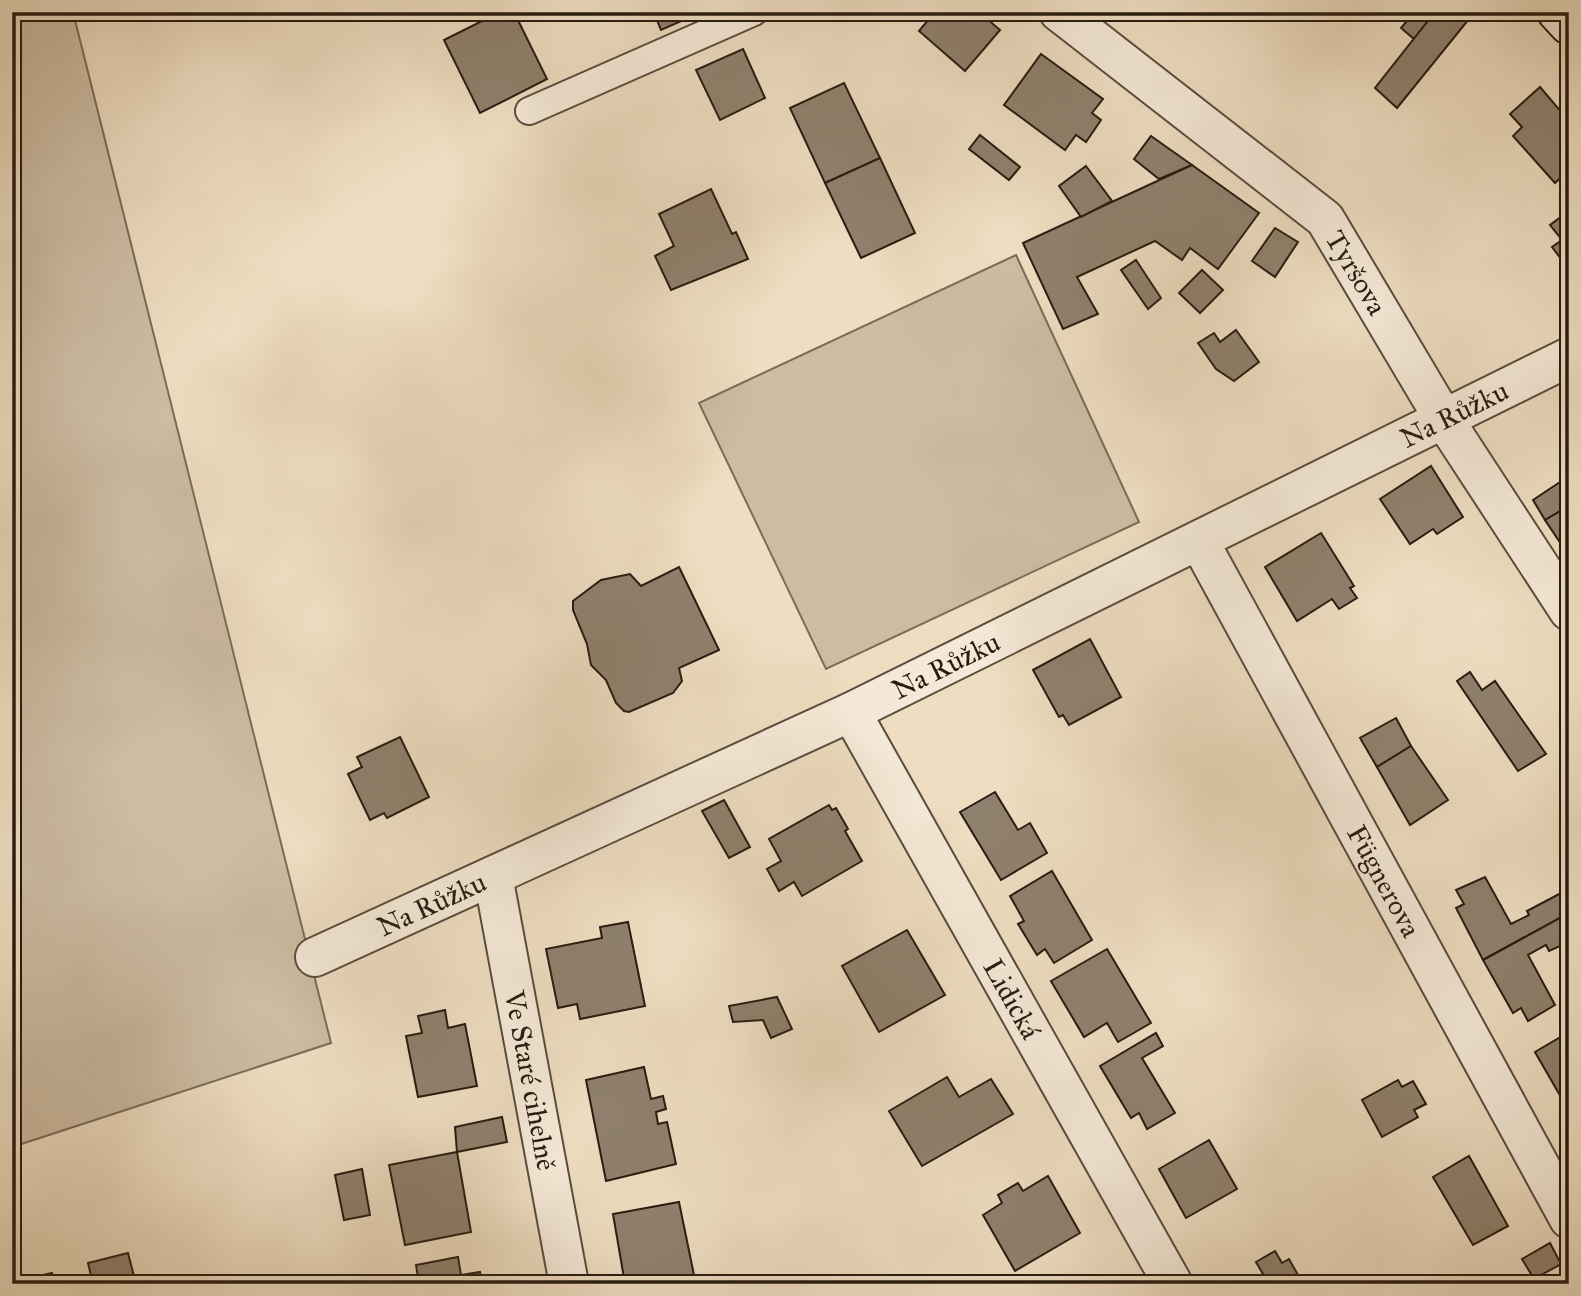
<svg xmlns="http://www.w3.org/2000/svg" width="1581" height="1296" viewBox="0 0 1581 1296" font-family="'IM FELL Great Primer',serif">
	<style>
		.green { fill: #ccbca3; stroke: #7a6c5a; stroke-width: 2 }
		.building { fill: #8f806d; stroke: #281c11; stroke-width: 2 }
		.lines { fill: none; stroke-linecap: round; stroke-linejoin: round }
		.lane-casing { stroke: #5a4c3d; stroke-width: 30 }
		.street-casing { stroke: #5a4c3d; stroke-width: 42 }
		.secondary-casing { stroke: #281c11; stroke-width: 42 }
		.lane { stroke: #f4e9d7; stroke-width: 26 }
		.street { stroke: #f4e9d7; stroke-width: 38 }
		.secondary { stroke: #f4e9d7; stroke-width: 38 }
		.labels { text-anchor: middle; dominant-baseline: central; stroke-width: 7; stroke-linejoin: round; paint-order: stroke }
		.street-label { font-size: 28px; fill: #281c11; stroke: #f4e9d7 }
	</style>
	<rect width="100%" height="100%" fill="#eeddc1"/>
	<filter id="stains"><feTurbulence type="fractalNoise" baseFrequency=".00286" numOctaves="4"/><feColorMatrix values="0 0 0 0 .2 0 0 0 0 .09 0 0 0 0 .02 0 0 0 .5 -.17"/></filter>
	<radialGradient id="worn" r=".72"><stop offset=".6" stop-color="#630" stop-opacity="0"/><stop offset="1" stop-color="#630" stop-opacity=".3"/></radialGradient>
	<g class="green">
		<polygon points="12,12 73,12 331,1043 12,1147"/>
		<polygon points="1016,255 1139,522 826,669 699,403"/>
	</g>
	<g class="building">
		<polygon points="500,12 514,12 547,79 480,113 444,40"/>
		<polygon points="683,12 686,19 661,30 654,13"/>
		<polygon points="935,12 979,12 1000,30 965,71 919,31"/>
		<polygon points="1397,12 1435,12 1414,39 1401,28 1407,21"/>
		<polygon points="1435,12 1462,12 1469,19 1397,108 1375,88"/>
		<polygon points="743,49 765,98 720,120 696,70"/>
		<polygon points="1041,54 1103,99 1092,113 1101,120 1086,142 1076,135 1065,150 1004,105"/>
		<polygon points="844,83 880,158 825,183 790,108"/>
		<polygon points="1540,87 1569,121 1569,159 1563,164 1569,170 1555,183 1513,136 1522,127 1510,114"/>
		<polygon points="980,135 1020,167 1009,180 969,149"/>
		<polygon points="1151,136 1192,165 1159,179 1134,159"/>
		<polygon points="880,158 915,233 861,258 825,183"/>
		<polygon points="1192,165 1259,213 1218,269 1190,248 1182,260 1155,241 1077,277 1098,314 1063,329 1023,243"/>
		<polygon points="1086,166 1112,201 1081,217 1059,186"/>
		<polygon points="711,189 732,234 736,232 748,259 671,290 655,256 674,246 659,214"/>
		<polygon points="1569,211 1569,267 1568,268 1552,247 1562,240 1550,225"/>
		<polygon points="1275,228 1298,242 1275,277 1252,261"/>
		<polygon points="1136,260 1161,298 1148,309 1121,270"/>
		<polygon points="1202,270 1223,290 1200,313 1179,293"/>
		<polygon points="1236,330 1259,362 1234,381 1216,369 1198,343 1214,333 1220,342"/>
		<polygon points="1431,466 1463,517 1437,534 1433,529 1410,544 1380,499"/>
		<polygon points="1569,476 1569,506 1545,520 1533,500"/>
		<polygon points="1569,506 1569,556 1545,520"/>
		<polygon points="1321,533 1354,586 1350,588 1357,598 1339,609 1332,599 1297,621 1265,567"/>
		<polygon points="679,567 719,650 679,668 682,681 673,693 629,712 624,711 616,703 606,680 591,665 587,644 573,610 573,601 601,580 630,574 641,586"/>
		<polygon points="1090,639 1121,697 1069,725 1063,715 1059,717 1033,670"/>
		<polygon points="1470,672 1482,690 1495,681 1546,754 1518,771 1457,681"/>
		<polygon points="1396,718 1411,746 1377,767 1360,738"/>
		<polygon points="400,737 429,797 387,818 384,813 370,820 348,774 362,767 357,757"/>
		<polygon points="1411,746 1448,800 1410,825 1377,767"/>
		<polygon points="995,792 1018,830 1030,823 1047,853 1001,880 960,812"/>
		<polygon points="724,800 750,847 729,858 702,811"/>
		<polygon points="829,805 832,810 836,808 848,829 845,831 862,861 802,896 794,882 779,891 767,869 781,861 769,839"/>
		<polygon points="1052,871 1092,940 1054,963 1045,949 1037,955 1018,924 1024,921 1010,896"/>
		<polygon points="1485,877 1511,924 1529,915 1527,911 1561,893 1569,900 1569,913 1483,960 1456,908 1464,904 1456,890"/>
		<polygon points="1569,913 1569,942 1549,951 1546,945 1528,955 1555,1005 1528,1021 1521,1008 1513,1013 1483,960"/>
		<polygon points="628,922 645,1006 580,1019 577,1004 558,1008 546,949 602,938 600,927"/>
		<polygon points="907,930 945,995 879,1032 842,966"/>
		<polygon points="1107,949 1151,1023 1118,1042 1107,1023 1084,1037 1051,981"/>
		<polygon points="777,997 792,1029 771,1038 763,1020 733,1022 729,1006"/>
		<polygon points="445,1010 448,1028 465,1024 477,1086 418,1097 406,1036 422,1033 418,1016"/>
		<polygon points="1569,1032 1569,1095 1562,1099 1535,1052"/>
		<polygon points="1156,1033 1163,1046 1142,1058 1175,1113 1147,1129 1139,1113 1131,1118 1100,1066"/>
		<polygon points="644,1067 651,1099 663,1096 666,1109 656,1112 658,1124 667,1122 676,1164 606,1181 586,1080"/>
		<polygon points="947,1077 959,1097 991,1079 1013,1114 922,1166 889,1111"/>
		<polygon points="1398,1080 1402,1087 1413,1081 1426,1104 1414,1110 1418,1117 1382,1137 1362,1100"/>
		<polygon points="502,1117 507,1142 457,1152 455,1127"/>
		<polygon points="1209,1140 1237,1189 1186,1218 1159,1169"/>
		<polygon points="457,1152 471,1232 405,1245 389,1165"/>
		<polygon points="1469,1156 1508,1226 1473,1245 1433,1177"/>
		<polygon points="362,1169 370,1215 344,1220 335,1175"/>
		<polygon points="1048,1176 1080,1233 1015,1271 983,1215 1002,1203 998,1195 1018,1183 1023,1191"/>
		<polygon points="679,1202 694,1275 653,1284 625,1284 613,1214"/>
		<polygon points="1550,1243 1561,1264 1534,1279 1522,1259"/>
		<polygon points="1275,1251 1282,1263 1289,1259 1303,1284 1247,1284 1263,1274 1256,1262"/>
		<polygon points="128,1253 136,1284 93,1284 88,1263"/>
		<polygon points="458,1257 461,1275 480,1272 482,1284 419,1284 416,1265"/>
		<polygon points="52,1273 54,1284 12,1284 12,1282"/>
		<polygon points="872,1275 874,1284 841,1284"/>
	</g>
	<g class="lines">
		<defs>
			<polyline id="lane" points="529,111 754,12"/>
			<g id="street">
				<path id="s1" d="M1059,12L1325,219L1445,421L1569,611"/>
				<path id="s2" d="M1199,541L1569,1219"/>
				<path id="s3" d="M851,712L1173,1284"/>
				<path id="s4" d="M493,876L569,1284"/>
				<path id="s5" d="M315,957L851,712L1569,357"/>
			</g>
			<polyline id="secondary" points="1557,12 1569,25"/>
		</defs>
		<use href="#lane" class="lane-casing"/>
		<use href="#street" class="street-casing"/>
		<use href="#secondary" class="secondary-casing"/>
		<use href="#lane" class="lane"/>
		<use href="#street" class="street"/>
		<use href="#secondary" class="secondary"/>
	</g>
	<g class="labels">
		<g class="street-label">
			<text stroke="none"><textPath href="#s1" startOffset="399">Tyršova</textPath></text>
			<text stroke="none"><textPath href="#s5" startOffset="1262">Na Růžku</textPath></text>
			<text stroke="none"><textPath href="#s5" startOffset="695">Na Růžku</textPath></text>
			<text stroke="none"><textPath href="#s2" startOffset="387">Fügnerova</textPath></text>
			<text stroke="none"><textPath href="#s5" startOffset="128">Na Růžku</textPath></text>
			<text stroke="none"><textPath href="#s3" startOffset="329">Lidická</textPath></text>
			<text stroke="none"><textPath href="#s4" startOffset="208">Ve Staré cihelně</textPath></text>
		</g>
	</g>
	<rect width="1581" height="1296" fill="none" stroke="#eeddc1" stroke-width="42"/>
	<rect x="14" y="14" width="1553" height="1268" fill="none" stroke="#281c11" stroke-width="3.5"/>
	<rect x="21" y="21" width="1539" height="1254" fill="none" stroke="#281c11" stroke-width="2"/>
	<rect width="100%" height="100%" filter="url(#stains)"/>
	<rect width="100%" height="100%" fill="url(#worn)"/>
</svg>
